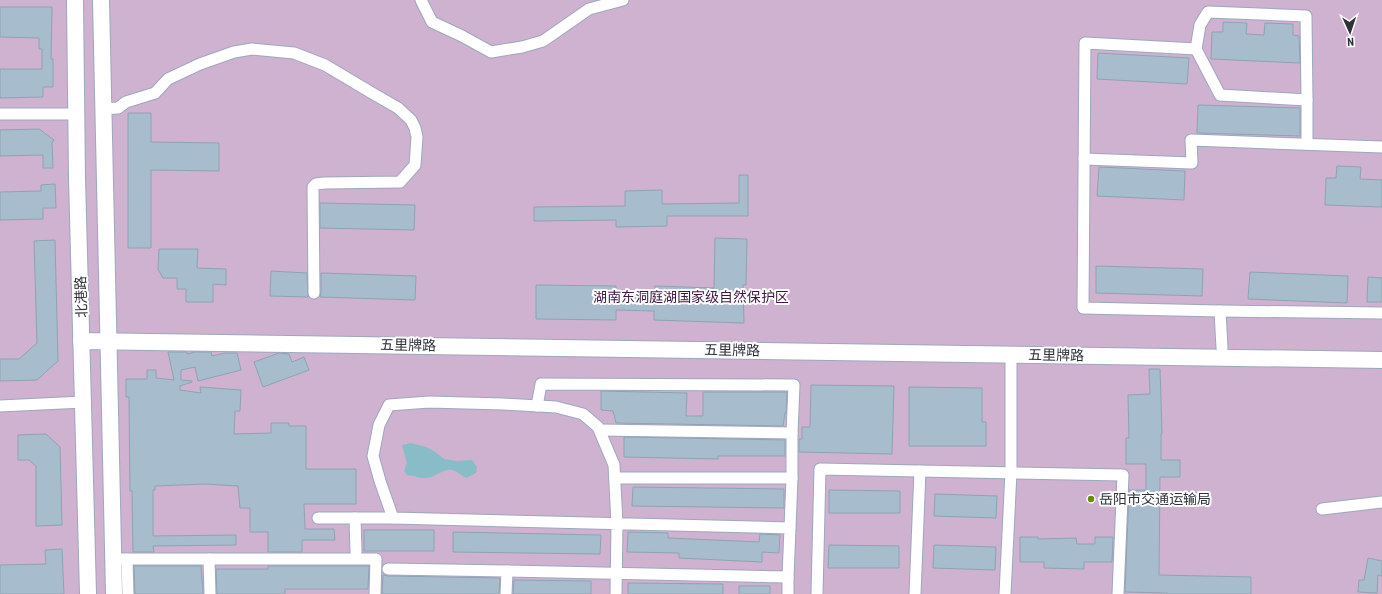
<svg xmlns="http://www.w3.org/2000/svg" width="1382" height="594" viewBox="0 0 1382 594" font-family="'Roboto Condensed','Noto Sans SC',sans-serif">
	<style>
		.green { fill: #cfb1d0 }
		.water { fill: #88bdc7 }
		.building { fill: #a7bdcd; stroke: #8ea3b3 }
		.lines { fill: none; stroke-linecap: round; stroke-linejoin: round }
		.street-casing { stroke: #9ea7bd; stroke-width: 13 }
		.secondary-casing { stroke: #9ea7bd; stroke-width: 18 }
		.street { stroke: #fff; stroke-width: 11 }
		.secondary { stroke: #fff; stroke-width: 16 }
		.poi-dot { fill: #6a8b0c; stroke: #fff; stroke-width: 1.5 }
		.labels { text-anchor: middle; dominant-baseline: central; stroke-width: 4; stroke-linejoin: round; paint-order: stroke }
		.street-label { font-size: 14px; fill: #2e313a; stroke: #fff }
		.park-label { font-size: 14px; fill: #3f1742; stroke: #fff }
		.poi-label { font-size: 14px; fill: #2e313a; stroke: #fff; text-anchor: start }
	</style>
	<rect width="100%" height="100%" fill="#dbe4fb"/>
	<rect class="green" x="0" y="0" width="1382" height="594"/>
	<path class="water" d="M411,443L426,447L434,451L444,459L456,461L472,460L477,467L476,473L466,478C462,476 459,473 455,471C445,466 436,478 426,478C419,479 414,475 407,475L404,471L407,463L402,445Z"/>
	<g class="building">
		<polygon points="0,7 52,7 51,59 53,59 53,87 43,87 43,97 0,98 0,69 42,69 42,49 39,49 39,38 0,37"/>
		<polygon points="1223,22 1247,23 1246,34 1264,35 1265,23 1293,24 1293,35 1299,36 1300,63 1211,59 1212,32 1223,32"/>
		<polygon points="1098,53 1189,58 1187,84 1097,79"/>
		<polygon points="1198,105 1300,108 1300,136 1197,133"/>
		<polygon points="128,113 151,113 151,142 219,143 219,171 151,170 151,248 128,248"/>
		<polygon points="39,129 54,140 52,143 53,168 43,168 43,155 0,156 0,130"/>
		<polygon points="1337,166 1361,167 1360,179 1382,180 1382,207 1325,205 1326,178 1336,178"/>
		<polygon points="1099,167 1185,171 1184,200 1097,196"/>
		<polygon points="739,175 748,175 748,216 667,216 667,226 616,227 616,220 534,221 534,207 625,206 625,191 662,190 662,204 739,203"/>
		<polygon points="55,184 56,208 43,208 43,219 0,220 0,192 41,191 41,185"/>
		<polygon points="320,203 415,205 414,230 320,228"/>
		<polygon points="715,238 747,239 746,285 743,285 744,323 654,320 654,311 616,310 616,320 536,319 536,285 616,286 616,298 654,299 655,286 714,288"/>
		<polygon points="55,240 58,361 37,380 0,381 0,359 19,359 37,343 34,241"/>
		<polygon points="159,249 198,249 197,268 226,269 226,285 213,284 213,302 186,302 186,289 177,289 177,278 163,278 158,269"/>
		<polygon points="1096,266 1203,269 1202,296 1096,293"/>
		<polygon points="271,271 307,273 308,297 270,296"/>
		<polygon points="1250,272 1348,276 1347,303 1248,299"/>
		<polygon points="321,273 416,276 415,300 320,297 321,293"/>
		<polygon points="1368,277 1382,278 1382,302 1367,302"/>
		<polygon points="168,352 187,352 187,354 195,352 211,352 212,356 225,353 237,353 241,370 198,381 195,367 181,370 181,380 192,381 192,382 180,386 180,390 201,393 200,387 241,390 240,411 235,411 234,434 271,433 271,423 289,423 289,426 306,426 306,469 356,469 356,504 304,504 305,529 334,529 335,540 302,540 302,552 268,552 268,532 250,532 250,508 240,508 238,486 205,484 155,486 155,490 153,490 153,536 236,535 236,545 153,546 154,552 133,552 132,491 130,491 129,397 126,397 126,379 147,379 147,370 156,370 156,378 174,380"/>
		<polygon points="279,353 289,354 292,362 304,357 309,370 263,387 254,362"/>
		<polygon points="1149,369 1160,369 1162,434 1161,434 1161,460 1180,460 1180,477 1160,477 1159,575 1251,577 1251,594 1167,594 1167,593 1125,592 1129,490 1146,490 1146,464 1126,464 1126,438 1129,438 1128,395 1150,394"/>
		<polygon points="811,385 894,386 892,454 799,452 799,439 802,439 802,427 810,427"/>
		<polygon points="909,387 982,388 982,422 986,422 986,446 909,446"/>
		<polygon points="601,391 687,393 686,416 703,416 703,392 787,392 786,413 785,413 783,426 616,423 613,411 601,410"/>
		<polygon points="46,434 60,447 62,525 36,526 36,466 29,460 18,460 18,435"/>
		<polygon points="624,437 785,440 785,456 718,456 718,459 624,457"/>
		<polygon points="633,487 784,489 784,508 632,506"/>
		<polygon points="829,490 900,491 900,513 829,513"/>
		<polygon points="935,494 997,496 996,518 934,516"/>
		<rect x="364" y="530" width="70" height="21"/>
		<polygon points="453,532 601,535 600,554 453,552"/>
		<polygon points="628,532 668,533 668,538 759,542 760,534 780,535 779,553 762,552 762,562 679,558 679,553 627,552"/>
		<polygon points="1020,537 1038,537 1038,539 1076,538 1077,544 1095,544 1095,537 1113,537 1112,562 1084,562 1084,569 1044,568 1044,562 1020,562"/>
		<polygon points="829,545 899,546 899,568 828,568"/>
		<polygon points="934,545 996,547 995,570 933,568"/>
		<polygon points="62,549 64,594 0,594 0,565 46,564 45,550"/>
		<polygon points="1368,558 1382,561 1382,576 1378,575 1377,593 1358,592 1359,580 1364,580"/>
		<polygon points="134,566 201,566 203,594 135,594"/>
		<polygon points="268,566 369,566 368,589 285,589 285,594 217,594 216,569 268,569"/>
		<polygon points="383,575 388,576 498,578 500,579 499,594 382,594"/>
		<polygon points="514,580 591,581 591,594 513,594"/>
		<polygon points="628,583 723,584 723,594 628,594"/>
		<rect x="739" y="586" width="31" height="8"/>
	</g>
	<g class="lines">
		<defs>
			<g id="street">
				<polyline points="421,0 432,22 462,36 491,52 522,47 543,41 589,9 623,0"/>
				<polyline points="1196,49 1220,95 1307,100 1307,144"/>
				<polyline points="102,109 118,108 126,102 155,93 168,79 200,64 234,52 252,49 294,53 325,65 372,93 398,108 411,120 415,128 417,137 415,165 400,182 325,183 316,184 313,187 314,293"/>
				<polyline points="0,114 76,114"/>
				<polyline points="1084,159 1192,163 1191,140 1382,147"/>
				<polyline points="1220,311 1382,313"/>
				<polyline points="1222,348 1220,311 1083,308 1085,43 1196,49 1200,25 1208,12 1306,16 1307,100"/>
				<polyline points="0,406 83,402"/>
				<polyline points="537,406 541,384 794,385 792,433"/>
				<polyline points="600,430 792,433 792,478"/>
				<polyline points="615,478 792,478 790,528"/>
				<polyline points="1322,509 1382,502"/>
				<polyline points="318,518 393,518"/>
				<polyline points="355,518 356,552"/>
				<polyline points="113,559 376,559 375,594"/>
				<polyline points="127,559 128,594"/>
				<polyline points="209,559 210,594"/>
				<polyline points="388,569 507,571 506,594"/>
				<polyline points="507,571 788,577 790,528 393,518 380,481 373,456 379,425 389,405 429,402 503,404 556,407 583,414 598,427 614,465 617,524 616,594"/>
				<polyline points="788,594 788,577"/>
				<polyline points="817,594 820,469 1123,475 1118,594"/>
				<polyline points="915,594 920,471"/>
				<polyline points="1005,594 1011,472 1011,354"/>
			</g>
			<g id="secondary">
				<polyline points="75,0 77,178 88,594"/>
				<polyline points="101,0 114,594"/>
				<polyline points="81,341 1382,360"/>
			</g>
		</defs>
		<use href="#street" class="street-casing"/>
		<use href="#secondary" class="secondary-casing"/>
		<use href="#street" class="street"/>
		<use href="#secondary" class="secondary"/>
	</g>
	<circle class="poi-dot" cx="1091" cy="499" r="4"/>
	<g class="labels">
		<g class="street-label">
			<text transform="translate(81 297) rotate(-92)">北港路</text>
			<text transform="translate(408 345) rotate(1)">五里牌路</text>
			<text transform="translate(732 350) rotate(1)">五里牌路</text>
			<text transform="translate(1056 355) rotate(1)">五里牌路</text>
		</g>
		<g class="park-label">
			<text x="691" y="297">湖南东洞庭湖国家级自然保护区</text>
		</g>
		<g class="poi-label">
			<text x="1099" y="499">岳阳市交通运输局</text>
		</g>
	</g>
	<g transform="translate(1350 32) rotate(177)" stroke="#ffffff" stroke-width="3" paint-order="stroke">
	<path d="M0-3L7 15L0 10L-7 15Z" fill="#2e313a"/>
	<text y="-6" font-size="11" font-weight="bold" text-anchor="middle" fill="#2e313a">N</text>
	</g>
</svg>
